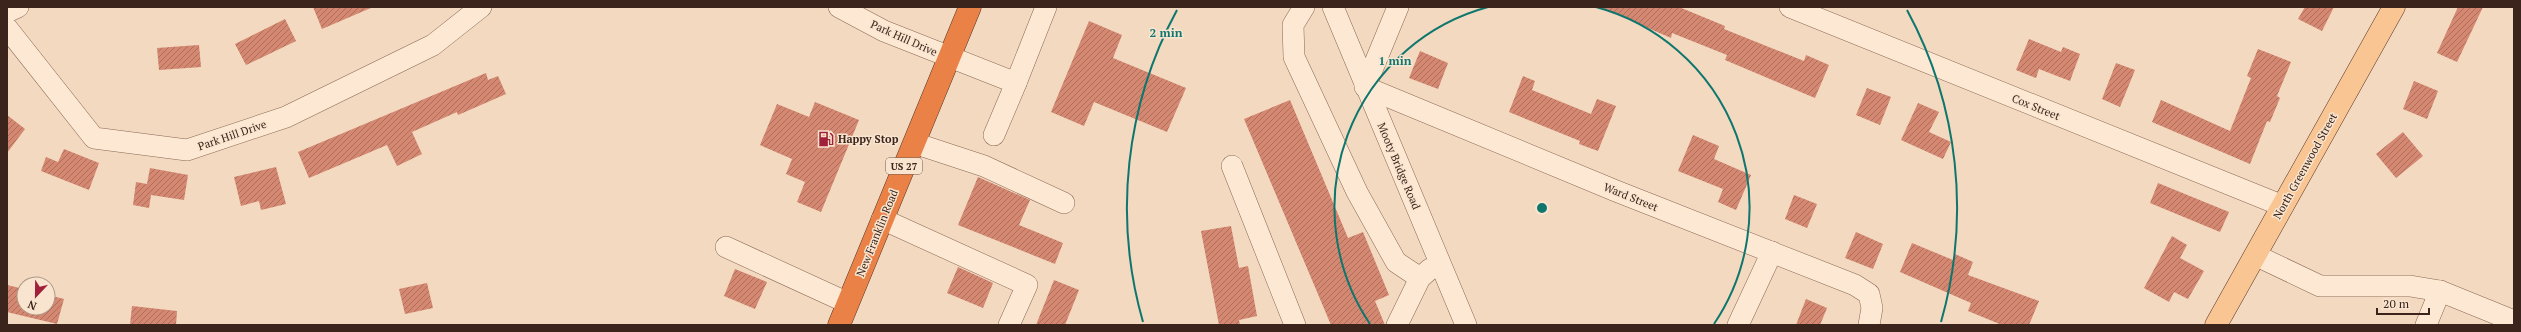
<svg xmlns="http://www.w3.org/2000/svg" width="2521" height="332" viewBox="0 0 2521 332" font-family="'PT Serif',serif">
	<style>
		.building { fill: url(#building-hatch) }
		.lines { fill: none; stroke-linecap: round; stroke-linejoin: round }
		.minor-casing { stroke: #8c6855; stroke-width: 22 }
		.major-casing { stroke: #59372a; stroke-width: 23 }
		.highway-casing { stroke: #59372a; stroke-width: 23 }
		.minor { stroke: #fce8d3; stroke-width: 21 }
		.major { stroke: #f9c593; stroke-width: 22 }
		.highway { stroke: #ea8247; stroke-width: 22 }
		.ring { fill: none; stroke: #0f766e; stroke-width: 2 }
		.labels { text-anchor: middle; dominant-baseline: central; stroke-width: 3; stroke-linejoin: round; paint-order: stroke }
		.shield { fill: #f9e5cf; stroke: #735e51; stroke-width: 1 }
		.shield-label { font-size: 10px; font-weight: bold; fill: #3a241b }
		.street-label { font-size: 11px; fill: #3a241b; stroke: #f9e5cf }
		.poi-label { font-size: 11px; font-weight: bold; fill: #3a241b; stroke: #f9e5cf; text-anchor: start }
		.centre { fill: #0f766e; stroke: #f9e5cf; stroke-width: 2 }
		.ring-label { font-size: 12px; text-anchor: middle; font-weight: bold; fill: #0f766e; stroke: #f9e5cf; stroke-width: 3; stroke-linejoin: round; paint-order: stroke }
	</style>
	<defs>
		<pattern id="building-hatch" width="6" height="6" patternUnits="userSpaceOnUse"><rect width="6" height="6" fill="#d48771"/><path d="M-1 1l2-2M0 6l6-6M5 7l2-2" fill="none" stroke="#ad6e5c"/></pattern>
	</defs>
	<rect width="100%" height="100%" fill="#f2d9bf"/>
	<g class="building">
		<polygon points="313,7 373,7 322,29"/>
		<polygon points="1600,7 1679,7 1725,26 1724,29 1804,61 1806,55 1829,65 1815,98 1725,60 1727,55 1672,33 1671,38"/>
		<polygon points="2305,7 2334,7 2322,31 2298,19"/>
		<polygon points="2458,7 2483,7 2457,62 2437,53"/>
		<polygon points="285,19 296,41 246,65 235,44"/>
		<polygon points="1089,21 1122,35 1113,58 1186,88 1167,132 1094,102 1084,126 1051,112"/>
		<polygon points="2029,39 2061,52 2063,47 2080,54 2070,81 2039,69 2036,78 2016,70"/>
		<polygon points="199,45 201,67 159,70 157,48"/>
		<polygon points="2258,49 2291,62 2277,96 2280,98 2270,122 2267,121 2250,164 2152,122 2161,100 2230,131 2251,78 2247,76"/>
		<polygon points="1420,51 1448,63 1438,89 1409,78"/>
		<polygon points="2116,63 2135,70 2120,107 2102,99"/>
		<polygon points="486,73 488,80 498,76 506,94 458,115 457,112 412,132 422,154 397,166 387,145 309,178 298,152"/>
		<polygon points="1523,76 1535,81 1532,90 1591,114 1597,99 1616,106 1598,151 1579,144 1580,141 1509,112"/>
		<polygon points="2414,81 2438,91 2427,119 2403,109"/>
		<polygon points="1867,88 1891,97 1880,125 1856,115"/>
		<polygon points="1290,100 1348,238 1363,232 1389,295 1375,301 1385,325 1331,325 1244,119"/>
		<polygon points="815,102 859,120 821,212 797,202 805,182 786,174 792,159 760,145 777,104 809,117"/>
		<polygon points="1918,103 1939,112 1929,132 1951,142 1943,159 1901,140"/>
		<polygon points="7,115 25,129 7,153"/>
		<polygon points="2403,132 2423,156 2396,178 2376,154"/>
		<polygon points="1693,135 1719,146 1714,159 1751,175 1736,210 1718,202 1723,189 1678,171"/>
		<polygon points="64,149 99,163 89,190 41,171 46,157 58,162"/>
		<polygon points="276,167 286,204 261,210 259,201 241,206 234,177"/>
		<polygon points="150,168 188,175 184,200 151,195 149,208 133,205 136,182 147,184"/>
		<polygon points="978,177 1030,200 1019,225 1063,243 1055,264 958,225"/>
		<polygon points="2158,183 2229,212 2220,232 2150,203"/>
		<polygon points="1794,195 1817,204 1807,228 1785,219"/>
		<polygon points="1231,226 1239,268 1248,266 1257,316 1239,320 1240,325 1219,325 1201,231"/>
		<polygon points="1856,232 1883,244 1873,269 1845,258"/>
		<polygon points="2172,236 2187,245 2180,258 2204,271 2188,299 2174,292 2169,302 2144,288"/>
		<polygon points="1912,243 1953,260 1955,254 1973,262 1968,275 2039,301 2029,325 2002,325 1968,311 1971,303 1900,272"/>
		<polygon points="958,267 993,283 983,308 947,293"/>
		<polygon points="735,269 767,282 755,309 724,296"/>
		<polygon points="1054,280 1079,290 1065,325 1036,325"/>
		<polygon points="427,283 433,308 405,314 399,289"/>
		<polygon points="7,285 24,289 24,308 48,308 48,295 64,299 57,324 7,312"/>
		<polygon points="1806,299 1827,308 1820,325 1796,325"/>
		<polygon points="132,306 177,311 176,325 130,325"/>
	</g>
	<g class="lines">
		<defs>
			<g id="minor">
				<polyline points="839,7 884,31 1016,83 994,135"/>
				<polyline points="1304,7 1293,25 1294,57 1357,192 1396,262 1420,278"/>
				<polyline points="1333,7 1466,325"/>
				<polyline points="1398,7 1365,87 1616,191 1855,285 1869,294 1872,308 1869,325"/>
				<polyline points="1790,7 2283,206"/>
				<polyline points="7,12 18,7"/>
				<polyline points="7,28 94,138 187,150 286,117 433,45 481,7"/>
				<polyline points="1016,83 1046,7"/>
				<polyline points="914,143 984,166 1064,203"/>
				<polyline points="1232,166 1295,325"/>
				<polyline points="882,219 1027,285 1009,325"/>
				<polyline points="726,247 848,303"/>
				<polyline points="2255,255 2320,286 2410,286 2440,291 2514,321"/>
				<polyline points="1397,325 1420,278 1430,269"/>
				<polyline points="1738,325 1772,252"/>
				<polyline points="2426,325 2440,291"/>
			</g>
			<polyline id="major" points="2216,325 2394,7"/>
			<polyline id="highway" points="839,325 970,7"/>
		</defs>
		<use href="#minor" class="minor-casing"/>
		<use href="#major" class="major-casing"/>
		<use href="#highway" class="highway-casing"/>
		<use href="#minor" class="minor"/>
		<use href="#major" class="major"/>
		<use href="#highway" class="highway"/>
	</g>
	<g class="ring">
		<path d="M1370 324A208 208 0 0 1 1488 7M1596 7A208 208 0 0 1 1714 324"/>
		<path d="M1143 322A415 415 0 0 1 1177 10M1907 10A415 415 0 0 1 1941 322"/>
	</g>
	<defs>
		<symbol id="fuel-bare" viewBox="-9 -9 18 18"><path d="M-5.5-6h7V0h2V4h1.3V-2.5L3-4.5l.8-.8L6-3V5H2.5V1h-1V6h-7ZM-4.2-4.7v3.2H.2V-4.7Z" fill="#a1203a" stroke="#f9e5cf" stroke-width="2.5" paint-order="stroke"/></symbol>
	</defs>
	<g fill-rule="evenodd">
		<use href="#fuel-bare" x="815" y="128" width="22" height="22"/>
	</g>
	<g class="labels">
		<rect class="shield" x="886" y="158" width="36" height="16" rx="3"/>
		<g class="shield-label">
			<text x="904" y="166">US 27</text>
		</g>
		<g class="street-label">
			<text transform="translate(904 38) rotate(24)">Park Hill Drive</text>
			<text transform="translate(2036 107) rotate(22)">Cox Street</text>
			<text transform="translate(232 135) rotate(-19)">Park Hill Drive</text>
			<text transform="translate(1399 166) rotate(67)">Mooty Bridge Road</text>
			<text transform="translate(2305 166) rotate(-61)">North Greenwood Street</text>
			<text transform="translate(1631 197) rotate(22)">Ward Street</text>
			<text transform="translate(877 233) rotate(-68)">New Franklin Road</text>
		</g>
		<g class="poi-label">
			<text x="838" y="139">Happy Stop</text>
		</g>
	</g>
	<circle cx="1542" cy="208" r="6" class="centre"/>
	<g class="ring-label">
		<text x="1166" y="37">2 min</text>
		<text x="1395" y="65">1 min</text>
	</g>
	<rect width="2521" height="332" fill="none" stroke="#3a241b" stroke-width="16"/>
	<g transform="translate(36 296) rotate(202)"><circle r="19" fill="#f9e5cf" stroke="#ad9887"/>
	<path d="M0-3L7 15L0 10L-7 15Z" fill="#a1203a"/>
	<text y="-6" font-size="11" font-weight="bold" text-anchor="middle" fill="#3a241b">N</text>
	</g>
	<path d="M2377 308v6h52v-6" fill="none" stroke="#3a241b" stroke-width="2"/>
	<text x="2383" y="308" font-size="12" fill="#3a241b" stroke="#f9e5cf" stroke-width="3" paint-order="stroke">20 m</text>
</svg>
